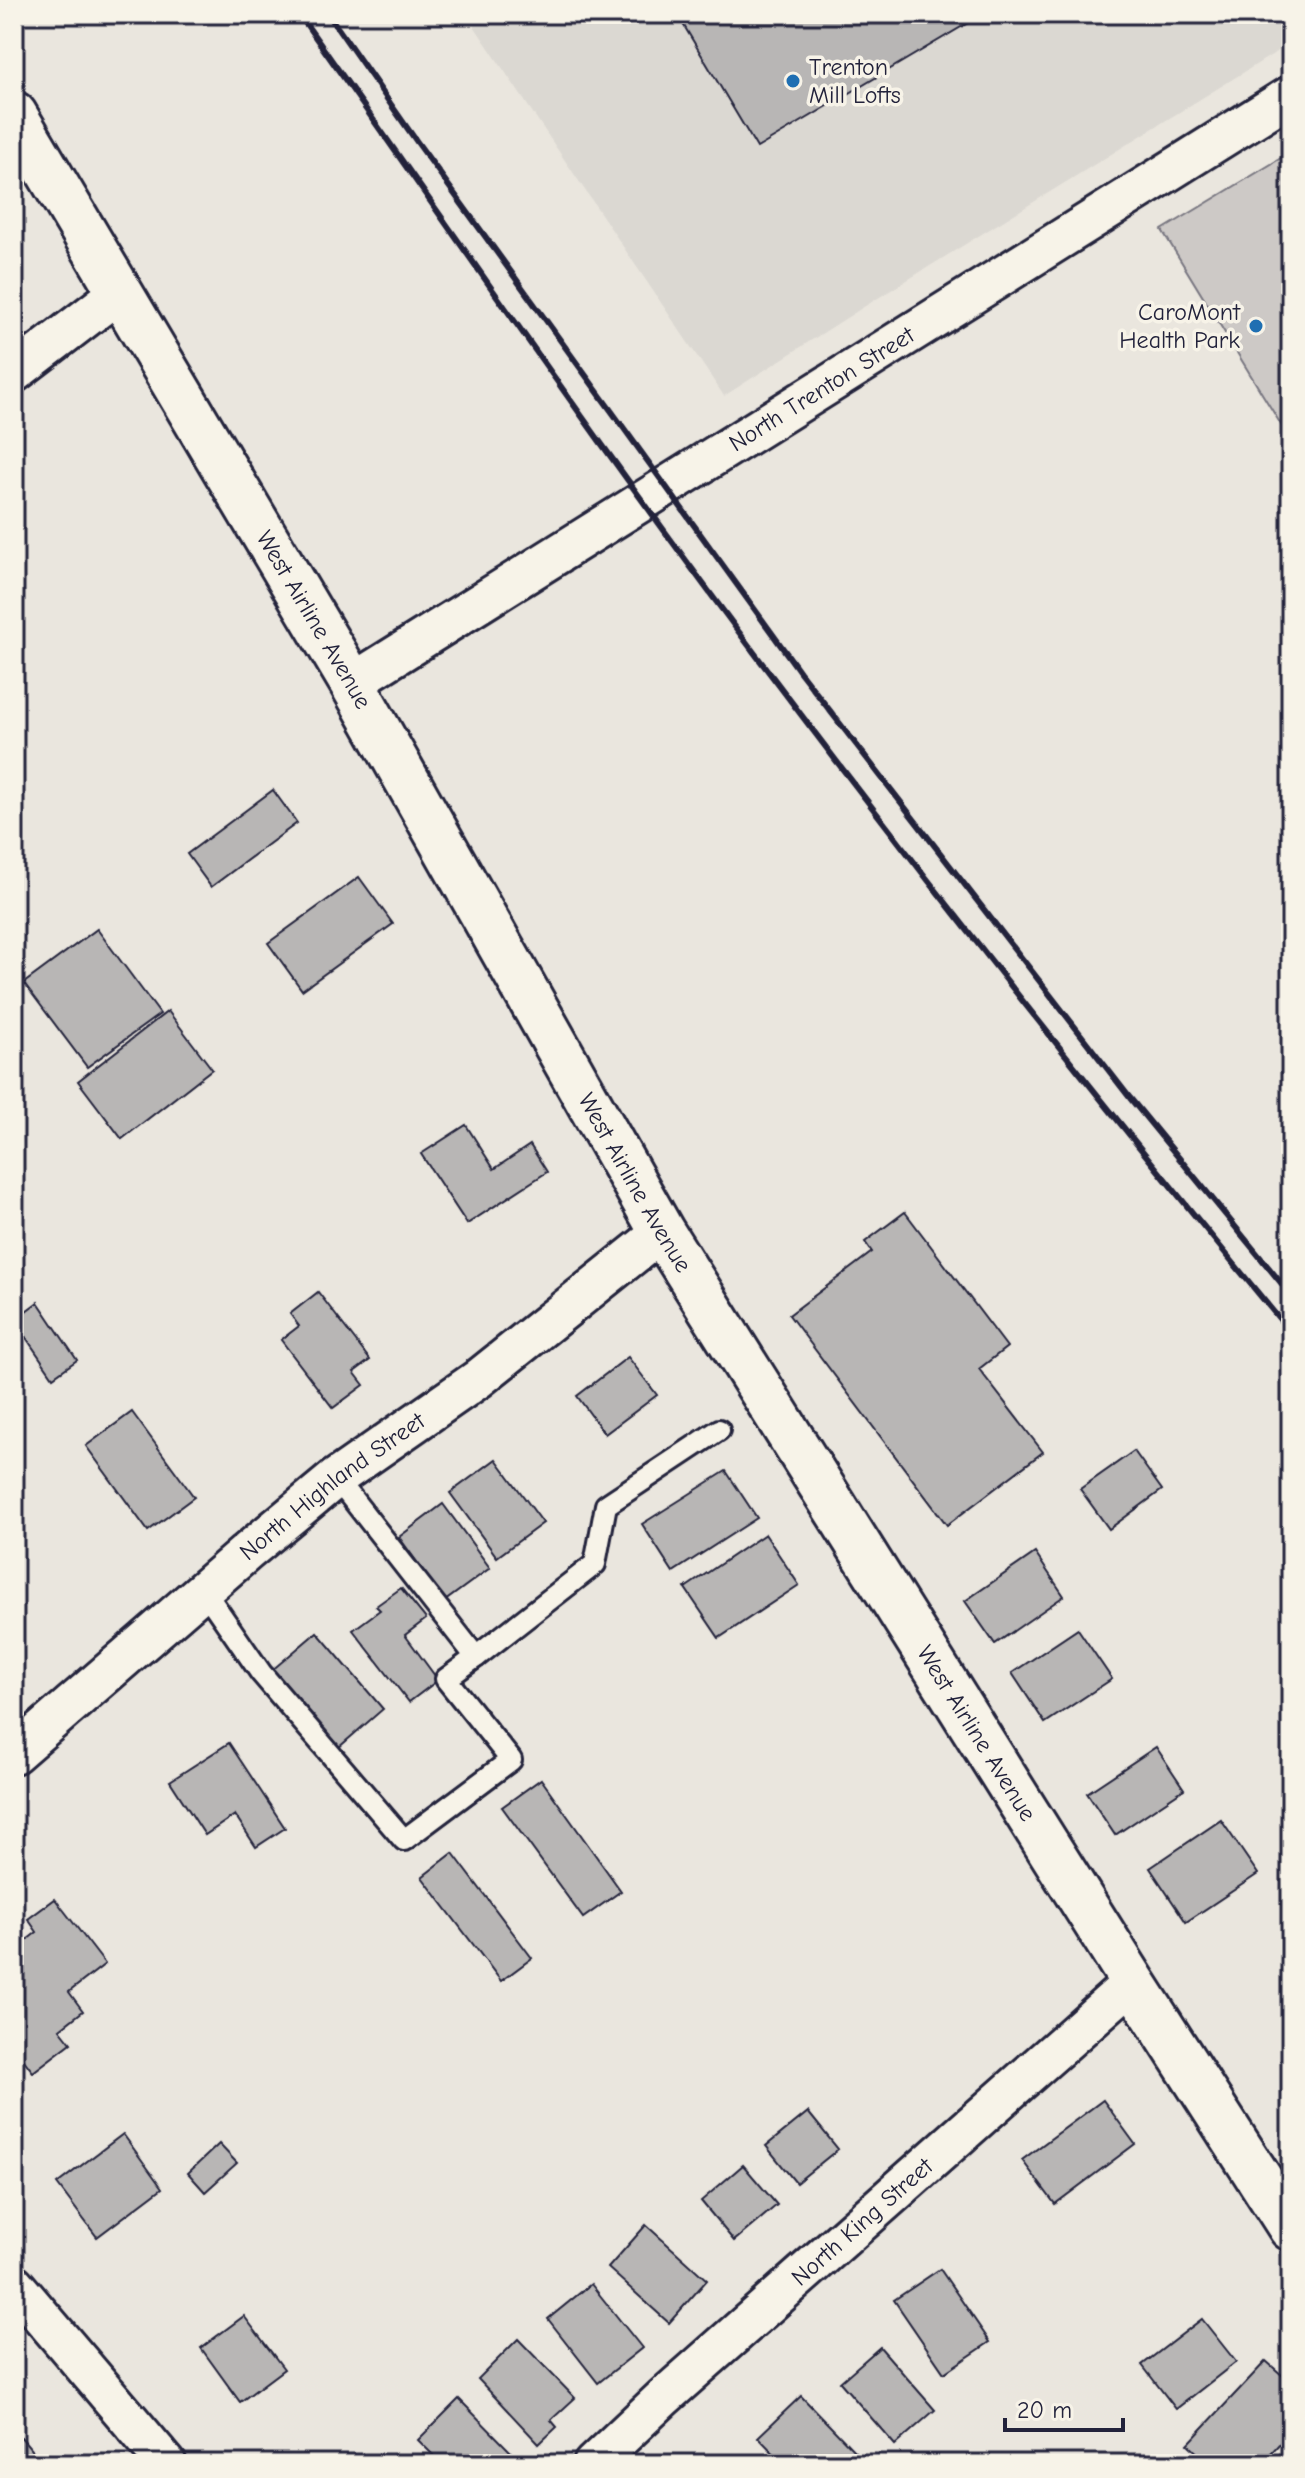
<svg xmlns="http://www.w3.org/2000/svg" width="1305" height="2478" viewBox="0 0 1305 2478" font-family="'Comic Neue',sans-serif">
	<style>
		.built { fill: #dbd8d2 }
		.green { fill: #cdc9c6; stroke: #787680; stroke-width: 2 }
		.building { fill: #b8b6b5; stroke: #22223b; stroke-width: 2 }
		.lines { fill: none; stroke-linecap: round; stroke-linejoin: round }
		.service-casing { stroke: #22223b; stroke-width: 26 }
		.minor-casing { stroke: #22223b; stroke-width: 44 }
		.secondary-casing { stroke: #22223b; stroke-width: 50 }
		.service { stroke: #f7f3e8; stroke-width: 20 }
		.minor { stroke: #f7f3e8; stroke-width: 38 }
		.secondary { stroke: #f7f3e8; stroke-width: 44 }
		.rail { stroke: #22223b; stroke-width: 6 }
		.poi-dot { fill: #1f6fb2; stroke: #f7f3e8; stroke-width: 3 }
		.labels { text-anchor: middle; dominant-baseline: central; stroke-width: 7; stroke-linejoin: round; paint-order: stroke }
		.poi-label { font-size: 24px; fill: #22223b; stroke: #f7f3e8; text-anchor: start }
		.street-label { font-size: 24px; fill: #22223b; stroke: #f7f3e8 }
	</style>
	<rect width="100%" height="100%" fill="#eae6de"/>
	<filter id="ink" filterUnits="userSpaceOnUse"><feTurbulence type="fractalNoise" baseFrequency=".0125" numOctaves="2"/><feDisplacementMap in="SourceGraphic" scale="16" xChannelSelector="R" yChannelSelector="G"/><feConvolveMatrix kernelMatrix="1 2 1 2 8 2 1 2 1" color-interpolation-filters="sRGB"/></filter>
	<g filter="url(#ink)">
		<polygon class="built" points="466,14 1291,14 1291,43 862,308 724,396"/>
		<polygon class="green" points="1291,152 1291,441 1162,230"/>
		<g class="building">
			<polygon points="677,14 983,14 757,148"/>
			<polygon points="273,790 297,823 211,887 187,854"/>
			<polygon points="359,877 393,924 302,990 268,943"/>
			<polygon points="97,929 160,1014 87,1067 24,983"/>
			<polygon points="168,1011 212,1069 122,1139 78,1081"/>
			<polygon points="466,1125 494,1169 530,1145 547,1172 467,1224 421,1154"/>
			<polygon points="905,1212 1007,1347 979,1369 1043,1452 947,1525 789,1315 872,1252 865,1242"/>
			<polygon points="318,1292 370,1360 354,1372 364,1385 333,1408 281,1340 299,1326 290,1314"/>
			<polygon points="38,1302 77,1360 53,1377 14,1320"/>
			<polygon points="628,1357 657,1395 605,1434 577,1396"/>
			<polygon points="132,1412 194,1497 148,1531 86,1446"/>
			<polygon points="1134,1451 1162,1490 1109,1529 1080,1489"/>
			<polygon points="496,1459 543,1523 497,1557 450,1493"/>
			<polygon points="726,1471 757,1518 673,1572 642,1524"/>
			<polygon points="443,1504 490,1568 445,1601 399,1537"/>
			<polygon points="765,1534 799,1585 719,1638 685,1588"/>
			<polygon points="1035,1553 1064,1596 995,1644 965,1601"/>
			<polygon points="401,1588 426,1619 405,1635 438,1680 409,1702 353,1630 380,1610 376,1606"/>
			<polygon points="1078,1629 1112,1679 1045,1723 1012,1673"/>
			<polygon points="317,1632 383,1709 338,1748 271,1671"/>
			<polygon points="229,1743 285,1828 256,1847 235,1815 205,1835 170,1781"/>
			<polygon points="1156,1747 1184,1789 1115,1835 1087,1793"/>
			<polygon points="541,1779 621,1891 583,1918 502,1807"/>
			<polygon points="1221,1820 1258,1874 1186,1922 1150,1868"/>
			<polygon points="453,1853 532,1958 501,1981 422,1877"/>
			<polygon points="55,1899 105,1964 69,1992 83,2011 60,2029 71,2043 33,2072 14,2047 14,1950 37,1932 28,1919"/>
			<polygon points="1103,2100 1135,2144 1055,2204 1022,2160"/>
			<polygon points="808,2112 838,2149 796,2183 766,2146"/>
			<polygon points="123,2134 162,2188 97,2237 57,2184"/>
			<polygon points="219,2144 237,2163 205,2192 188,2173"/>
			<polygon points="743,2165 777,2205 734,2241 701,2201"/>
			<polygon points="646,2225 707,2280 669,2323 608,2268"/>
			<polygon points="940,2269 990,2342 944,2373 894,2300"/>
			<polygon points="591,2284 642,2348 598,2383 548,2319"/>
			<polygon points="244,2316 284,2369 240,2402 201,2348"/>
			<polygon points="1202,2319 1236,2362 1176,2409 1142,2365"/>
			<polygon points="518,2339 575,2398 551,2420 557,2427 539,2444 478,2379"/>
			<polygon points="880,2347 935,2410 895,2445 840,2382"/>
			<polygon points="1266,2361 1291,2383 1291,2431 1261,2464 1209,2464 1188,2444"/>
			<polygon points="801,2396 858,2455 848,2464 784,2464 758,2437"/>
			<polygon points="459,2399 514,2455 505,2464 442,2464 418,2440"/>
			<polygon points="21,2437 44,2464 14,2464 14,2442"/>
		</g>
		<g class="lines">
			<defs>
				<g id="service">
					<polyline points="336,1478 476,1657 595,1564 606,1505 719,1430"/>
					<polyline points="203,1589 261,1673 404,1840 511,1760 446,1679 476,1657"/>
				</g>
				<g id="minor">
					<polyline points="14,373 121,291"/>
					<path id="s1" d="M352,683L1291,95"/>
					<path id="s2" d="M14,1754L247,1552L336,1478L478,1379L662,1232"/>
					<polyline points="14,2284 167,2464"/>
					<path id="s3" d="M593,2464L664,2397L1133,1982"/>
				</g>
				<g id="secondary">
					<path id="s4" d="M14,114L352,683L662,1232L1133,1982L1291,2228"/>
				</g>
			</defs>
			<use href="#service" class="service-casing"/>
			<use href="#minor" class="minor-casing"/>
			<use href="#secondary" class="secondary-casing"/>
			<use href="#service" class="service"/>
			<use href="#minor" class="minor"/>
			<use href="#secondary" class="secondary"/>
			<g class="rail">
				<path d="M299,14C452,231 602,450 762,663C933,890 1110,1114 1291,1333"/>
				<polyline points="328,14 417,142 800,672 1130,1098 1291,1295"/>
			</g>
		</g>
	</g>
	<g class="poi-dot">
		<circle cx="793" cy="81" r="8"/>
		<circle cx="1256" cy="326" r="8"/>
	</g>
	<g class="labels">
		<g class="poi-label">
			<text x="809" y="67">Trenton<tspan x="809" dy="28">Mill Lofts</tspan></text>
			<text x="1240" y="312" text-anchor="end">CaroMont<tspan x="1240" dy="28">Health Park</tspan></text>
		</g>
		<g class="street-label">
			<text stroke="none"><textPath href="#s1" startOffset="554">North Trenton Street</textPath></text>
			<text stroke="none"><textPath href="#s4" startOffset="588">West Airline Avenue</textPath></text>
			<text stroke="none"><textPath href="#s4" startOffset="1236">West Airline Avenue</textPath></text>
			<text stroke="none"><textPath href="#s2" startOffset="416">North Highland Street</textPath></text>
			<text stroke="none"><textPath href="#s4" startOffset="1884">West Airline Avenue</textPath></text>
			<text stroke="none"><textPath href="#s3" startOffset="362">North King Street</textPath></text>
		</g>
	</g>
	<rect width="1305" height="2478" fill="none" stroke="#f7f3e8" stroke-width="48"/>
	<rect x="24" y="24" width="1257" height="2430" fill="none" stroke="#22223b" stroke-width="3" filter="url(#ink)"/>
	<path d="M1005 2418v12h118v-12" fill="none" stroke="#22223b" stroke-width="4"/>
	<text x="1017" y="2418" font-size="24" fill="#22223b" stroke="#f7f3e8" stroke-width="6" paint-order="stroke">20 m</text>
</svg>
